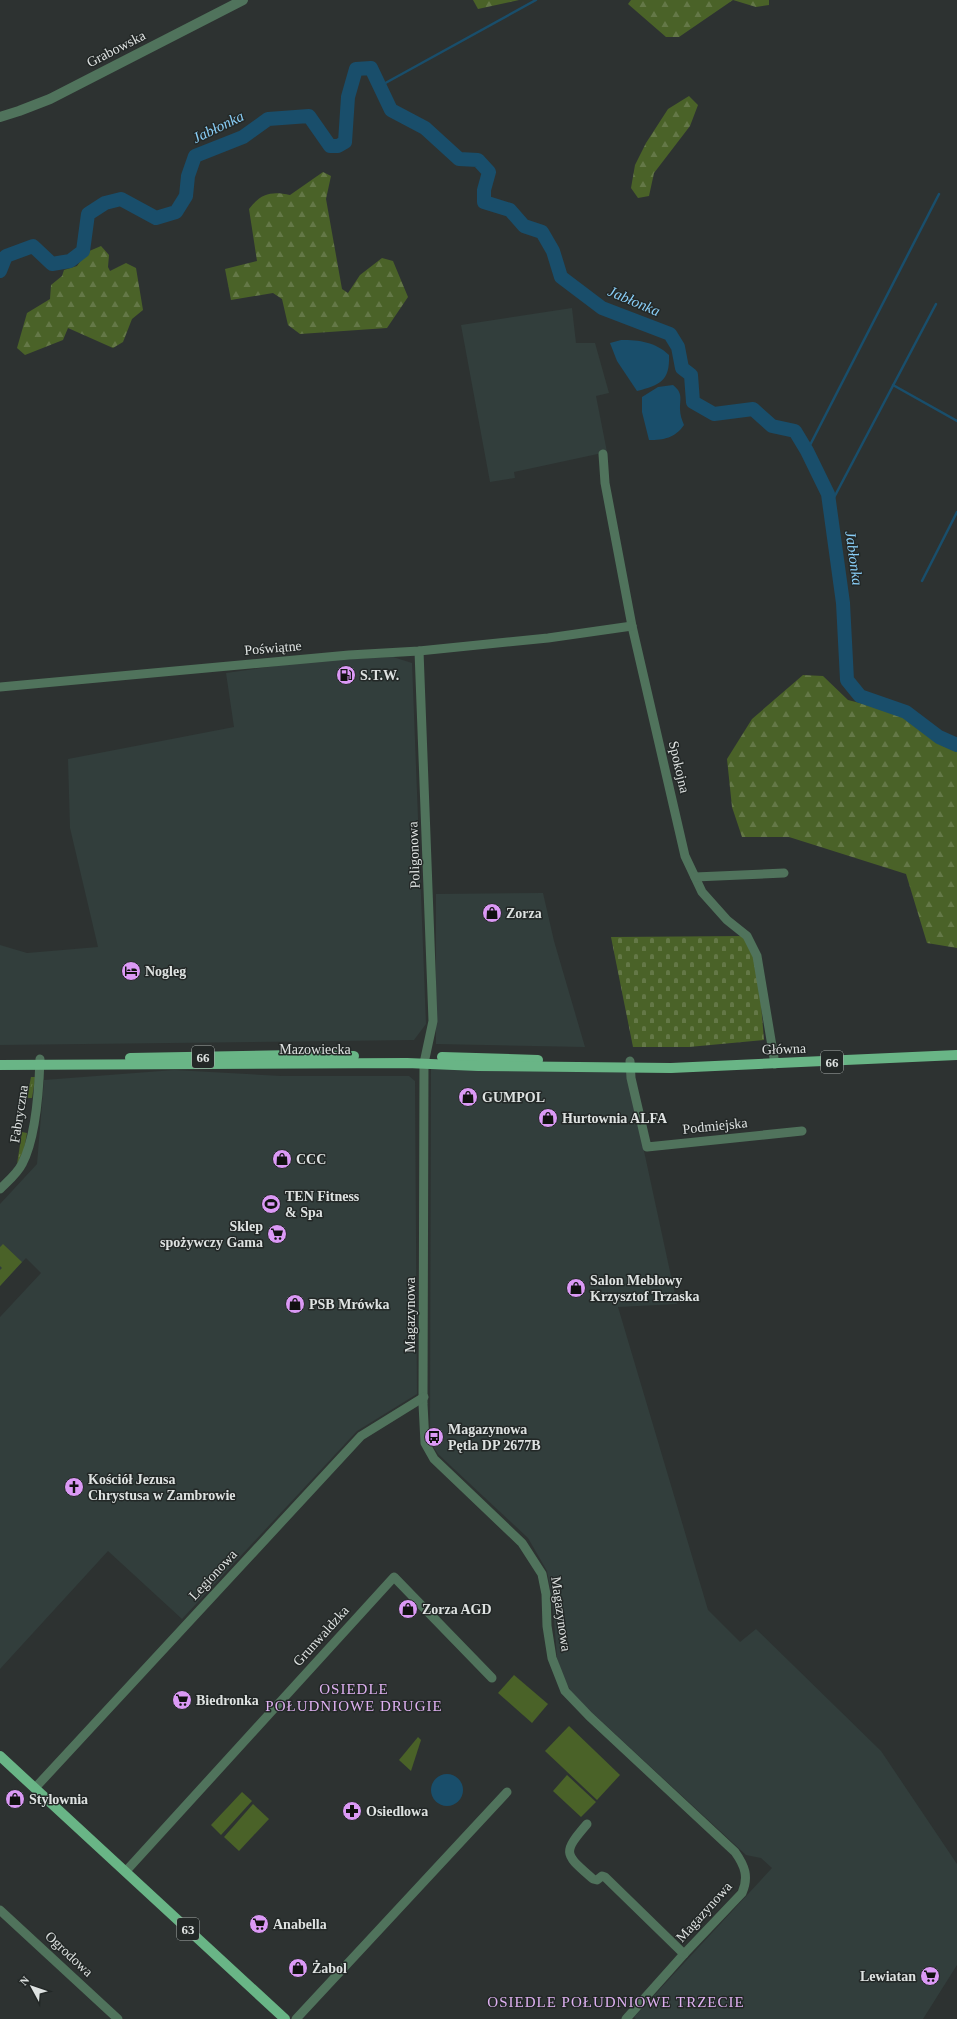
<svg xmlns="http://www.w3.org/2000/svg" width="957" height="2019" viewBox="0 0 957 2019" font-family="Georgia,serif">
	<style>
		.built { fill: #323e3c }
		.grass { fill: url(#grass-tufts) }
		.forest { fill: url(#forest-firs) }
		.cemetery { fill: url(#cemetery-stones) }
		.park { fill: #4a6228 }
		.water { fill: #194e6b }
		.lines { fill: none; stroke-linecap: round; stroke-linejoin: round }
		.stream { stroke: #194e6b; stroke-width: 2.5 }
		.river { stroke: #194e6b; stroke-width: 14 }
		.minor { stroke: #50735c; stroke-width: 9 }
		.tertiary { stroke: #50735c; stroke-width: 10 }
		.primary { stroke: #69b586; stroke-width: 10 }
		.labels { text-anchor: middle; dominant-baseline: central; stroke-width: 3; stroke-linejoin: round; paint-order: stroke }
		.shield { fill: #232827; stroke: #a6aaa9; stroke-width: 1 }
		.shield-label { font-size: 13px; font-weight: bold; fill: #dee2e1 }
		.street-label { font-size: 14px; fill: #dee2e1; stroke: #232827 }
		.poi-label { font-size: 14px; font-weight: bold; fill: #dee2e1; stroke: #232827; text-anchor: start }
		.water-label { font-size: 15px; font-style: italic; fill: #8acff8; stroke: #232827 }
		.neighbourhood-label { font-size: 15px; letter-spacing: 1px; fill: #dfb1f1; stroke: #232827 }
	</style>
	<defs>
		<pattern id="grass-tufts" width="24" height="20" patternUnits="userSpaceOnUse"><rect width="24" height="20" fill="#4a6228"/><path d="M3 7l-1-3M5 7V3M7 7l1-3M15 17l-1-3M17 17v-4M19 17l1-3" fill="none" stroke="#647847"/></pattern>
		<pattern id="forest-firs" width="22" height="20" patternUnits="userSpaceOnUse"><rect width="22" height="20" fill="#4a6228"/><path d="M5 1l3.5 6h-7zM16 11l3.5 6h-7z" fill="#647847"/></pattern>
		<pattern id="cemetery-stones" width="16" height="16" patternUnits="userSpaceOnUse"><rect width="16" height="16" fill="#4a6228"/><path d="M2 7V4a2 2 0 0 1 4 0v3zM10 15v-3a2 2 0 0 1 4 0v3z" fill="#647847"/></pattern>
	</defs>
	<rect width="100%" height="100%" fill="#2d3231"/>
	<g class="built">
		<polygon points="572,308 576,343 595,343 609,393 596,396 607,452 514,472 515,478 490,482 461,325"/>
		<polygon points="393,657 412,663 426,1024 414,1040 0,1045 0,945 27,953 98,947 70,828 68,759 234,727 226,673 312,661"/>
		<polygon points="543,893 554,941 585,1047 436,1044 436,894"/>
		<polygon points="431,1068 631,1070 647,1147 644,1151 677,1304 618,1307 708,1610 740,1642 756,1629 881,1751 957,1864 957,1965 923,2019 636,2019 634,2017 772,1868 761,1858 746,1855 573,1695 562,1675 557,1658 552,1596 547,1571 528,1538 438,1454 430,1442"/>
		<polygon points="174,1070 281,1076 409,1076 415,1081 417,1394 357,1431 182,1619 108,1551 0,1669 0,1317 41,1273 26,1258 0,1286 0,1204 37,1164 44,1080"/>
	</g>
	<g class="grass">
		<polygon points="31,1077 35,1077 35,1079 32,1098 27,1098"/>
		<polygon points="22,1132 27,1133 24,1150 17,1164"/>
	</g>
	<g class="forest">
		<polygon points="473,0 519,0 478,9"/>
		<polygon points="631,0 769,0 769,5 756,7 733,0 679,37 666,37 628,4"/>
		<polygon points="689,96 698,105 690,126 654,173 649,196 638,198 631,188 635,165 646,143 668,109"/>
		<path d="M323,172L331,176L326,199L342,289L348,293L360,275L382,258L393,261L408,297L387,328L300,334L288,325L282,299L273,293L231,300L225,269L257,261L249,209C261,193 272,191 290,195Z"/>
		<polygon points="101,246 109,255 108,267 110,271 126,263 136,268 143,310 132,319 123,342 113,348 68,328 63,340 25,355 17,348 27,313 50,299 51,285 62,276 64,270 77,266 87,252"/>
		<polygon points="803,675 823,676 848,700 899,713 943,746 957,752 957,948 927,943 906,874 789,837 742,837 732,807 727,759 752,719"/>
	</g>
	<polygon class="cemetery" points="747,936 757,956 764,1040 689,1047 633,1047 611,937"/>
	<g class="park">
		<polygon points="3,1244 22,1262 0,1286 0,1270 2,1268 0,1266 0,1247"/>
		<polygon points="514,1675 548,1704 532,1723 498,1693"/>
		<polygon points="569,1726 620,1775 597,1800 545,1751"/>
		<polygon points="418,1737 421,1740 411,1771 399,1760"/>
		<polygon points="567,1775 596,1802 581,1817 553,1791"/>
		<polygon points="242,1792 252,1801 221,1835 211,1825"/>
		<polygon points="253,1804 269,1819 239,1851 224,1837"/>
	</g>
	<g class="water">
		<path d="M621,340C640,340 655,342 669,355C670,381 660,385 637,391L617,361L610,343Z"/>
		<path d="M673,385C683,393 680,398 680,409C680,415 682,420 684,425C675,438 664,440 649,440L642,412V397L658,387Z"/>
		<circle cx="447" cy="1790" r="16"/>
	</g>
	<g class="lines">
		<g class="stream">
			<polyline points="380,86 536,0"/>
			<polyline points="893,385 957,421"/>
			<polyline points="807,451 939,194"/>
			<polyline points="829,507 936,304"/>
			<polyline points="922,581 957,512"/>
		</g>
		<polyline class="river" points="0,271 6,256 33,246 52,264 70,261 83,251 88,214 105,203 121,199 156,218 176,212 186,196 188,176 195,156 243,137 268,119 309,116 330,146 338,146 345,142 348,97 356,69 371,68 391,110 425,128 459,159 478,160 489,172 484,190 484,202 510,210 524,226 542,232 553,251 561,277 602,308 670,334 678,347 682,368 691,375 693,402 714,414 753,409 772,426 795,431 807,451 828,494 843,603 847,680 860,696 906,712 939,737 957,745"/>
		<g class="minor">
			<polyline points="603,454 605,483 632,626 685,856 702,892 727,920 747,936 757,956 775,1064"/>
			<path d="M419,651L433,1021L424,1063L423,1404L425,1443L434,1459L522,1543L542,1574L546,1594L547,1626L552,1658L565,1691L589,1716L735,1852C745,1866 749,1877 742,1893L684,1954L626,2019"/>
			<polyline points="0,687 349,655 419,651 548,638 632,626"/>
			<polyline points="695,877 784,873"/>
			<polyline points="630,1061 631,1078 647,1147 802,1131"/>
			<path d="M0,1189C8,1181 17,1174 22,1164C36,1138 39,1089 40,1059"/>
			<polyline points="35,1788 361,1436 424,1397"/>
			<path d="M587,1824C561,1854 565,1854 593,1879L597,1880L602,1876L605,1877L684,1954"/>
			<polyline points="126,1871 394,1577 492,1678"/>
			<polyline points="0,1910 118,2019"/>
			<polyline points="296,2019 507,1792"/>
		</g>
		<polyline class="tertiary" points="0,117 19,111 50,99 243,0"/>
		<g class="primary">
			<polyline points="442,1057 538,1060"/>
			<polyline points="130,1058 295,1055 354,1056"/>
			<polyline points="0,1065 407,1063 478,1066 671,1068 957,1055"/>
			<polyline points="0,1756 285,2019"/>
		</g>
	</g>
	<defs>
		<symbol id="fuel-disc" viewBox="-11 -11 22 22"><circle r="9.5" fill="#db99f5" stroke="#232827"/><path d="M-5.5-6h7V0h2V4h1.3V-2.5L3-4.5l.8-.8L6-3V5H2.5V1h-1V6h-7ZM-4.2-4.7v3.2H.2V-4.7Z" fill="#111"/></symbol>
		<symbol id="shop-disc" viewBox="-11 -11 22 22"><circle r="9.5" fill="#db99f5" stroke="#232827"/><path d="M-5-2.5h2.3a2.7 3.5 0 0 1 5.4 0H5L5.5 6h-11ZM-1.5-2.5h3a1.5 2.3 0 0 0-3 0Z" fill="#111"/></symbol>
		<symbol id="hotel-disc" viewBox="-11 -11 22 22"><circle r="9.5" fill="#db99f5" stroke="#232827"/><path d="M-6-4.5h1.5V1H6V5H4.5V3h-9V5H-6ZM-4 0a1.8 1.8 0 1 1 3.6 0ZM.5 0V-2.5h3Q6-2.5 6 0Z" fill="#111"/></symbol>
		<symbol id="stadium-disc" viewBox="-11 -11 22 22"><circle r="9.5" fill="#db99f5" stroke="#232827"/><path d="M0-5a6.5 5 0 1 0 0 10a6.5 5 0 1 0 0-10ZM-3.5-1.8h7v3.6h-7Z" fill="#111"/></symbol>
		<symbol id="supermarket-disc" viewBox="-11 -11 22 22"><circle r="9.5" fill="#db99f5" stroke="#232827"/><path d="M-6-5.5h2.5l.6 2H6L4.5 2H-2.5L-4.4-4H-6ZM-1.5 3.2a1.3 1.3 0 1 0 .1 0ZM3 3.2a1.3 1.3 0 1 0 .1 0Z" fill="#111"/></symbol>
		<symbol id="bus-disc" viewBox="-11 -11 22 22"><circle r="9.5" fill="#db99f5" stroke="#232827"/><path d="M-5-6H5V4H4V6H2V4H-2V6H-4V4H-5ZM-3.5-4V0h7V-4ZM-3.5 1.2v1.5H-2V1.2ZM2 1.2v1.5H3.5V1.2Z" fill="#111"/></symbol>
		<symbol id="church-disc" viewBox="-11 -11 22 22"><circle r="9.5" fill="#db99f5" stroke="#232827"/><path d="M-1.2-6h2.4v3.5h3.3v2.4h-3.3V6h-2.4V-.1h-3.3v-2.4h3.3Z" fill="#111"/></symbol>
		<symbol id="pharmacy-disc" viewBox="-11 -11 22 22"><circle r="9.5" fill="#db99f5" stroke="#232827"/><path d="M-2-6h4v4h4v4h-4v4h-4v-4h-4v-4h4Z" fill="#111"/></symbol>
	</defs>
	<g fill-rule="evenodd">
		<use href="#fuel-disc" x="335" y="664" width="22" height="22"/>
		<use href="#shop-disc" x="481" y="902" width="22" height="22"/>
		<use href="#hotel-disc" x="120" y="960" width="22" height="22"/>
		<use href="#shop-disc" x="457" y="1086" width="22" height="22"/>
		<use href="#shop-disc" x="537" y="1107" width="22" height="22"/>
		<use href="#shop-disc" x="271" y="1148" width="22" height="22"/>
		<use href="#stadium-disc" x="260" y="1193" width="22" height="22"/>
		<use href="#supermarket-disc" x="266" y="1223" width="22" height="22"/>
		<use href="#shop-disc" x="565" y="1277" width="22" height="22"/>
		<use href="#shop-disc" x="284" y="1293" width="22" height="22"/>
		<use href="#bus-disc" x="423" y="1426" width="22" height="22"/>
		<use href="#church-disc" x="63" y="1476" width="22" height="22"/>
		<use href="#shop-disc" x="397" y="1598" width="22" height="22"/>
		<use href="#supermarket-disc" x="171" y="1689" width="22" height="22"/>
		<use href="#shop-disc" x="4" y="1788" width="22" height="22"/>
		<use href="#pharmacy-disc" x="341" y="1800" width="22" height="22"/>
		<use href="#supermarket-disc" x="248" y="1913" width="22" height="22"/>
		<use href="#shop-disc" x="287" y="1957" width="22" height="22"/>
		<use href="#supermarket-disc" x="919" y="1965" width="22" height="22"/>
	</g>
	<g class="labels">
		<g class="shield">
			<rect x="192" y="1046" width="22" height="22" rx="3"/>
			<rect x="821" y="1051" width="22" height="22" rx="3"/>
			<rect x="177" y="1918" width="22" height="22" rx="3"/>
		</g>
		<g class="shield-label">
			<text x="203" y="1057">66</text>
			<text x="832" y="1062">66</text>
			<text x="188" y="1929">63</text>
		</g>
		<g class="street-label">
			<text transform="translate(116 49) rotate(-27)">Grabowska</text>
			<text transform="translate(273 648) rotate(-5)">Poświątne</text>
			<text transform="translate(679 767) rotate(77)">Spokojna</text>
			<text transform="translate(414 855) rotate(-92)">Poligonowa</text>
			<text x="315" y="1049">Mazowiecka</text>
			<text transform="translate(784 1049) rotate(-2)">Główna</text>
			<text transform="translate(19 1114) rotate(-81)">Fabryczna</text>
			<text transform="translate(715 1126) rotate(-6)">Podmiejska</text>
			<text transform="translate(410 1315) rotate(-90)">Magazynowa</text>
			<text transform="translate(213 1575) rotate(-47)">Legionowa</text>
			<text transform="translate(561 1614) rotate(82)">Magazynowa</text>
			<text transform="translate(321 1636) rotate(-48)">Grunwaldzka</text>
			<text transform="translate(704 1912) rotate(-48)">Magazynowa</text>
			<text transform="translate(69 1954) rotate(43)">Ogrodowa</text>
		</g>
		<g class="poi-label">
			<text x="360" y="675">S.T.W.</text>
			<text x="506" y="913">Zorza</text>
			<text x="145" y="971">Nogleg</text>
			<text x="482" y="1097">GUMPOL</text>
			<text x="562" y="1118">Hurtownia ALFA</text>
			<text x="296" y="1159">CCC</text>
			<text x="285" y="1196">TEN Fitness<tspan x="285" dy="16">&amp; Spa</tspan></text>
			<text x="263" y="1226" text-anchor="end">Sklep<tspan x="263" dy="16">spożywczy Gama</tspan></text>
			<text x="590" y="1280">Salon Meblowy<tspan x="590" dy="16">Krzysztof Trzaska</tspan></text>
			<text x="309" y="1304">PSB Mrówka</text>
			<text x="448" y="1429">Magazynowa<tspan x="448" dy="16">Pętla DP 2677B</tspan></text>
			<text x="88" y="1479">Kościół Jezusa<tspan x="88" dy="16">Chrystusa w Zambrowie</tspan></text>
			<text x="422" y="1609">Zorza AGD</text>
			<text x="196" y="1700">Biedronka</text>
			<text x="29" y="1799">Stylownia</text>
			<text x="366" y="1811">Osiedlowa</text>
			<text x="273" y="1924">Anabella</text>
			<text x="312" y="1968">Żabol</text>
			<text x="916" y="1976" text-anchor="end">Lewiatan</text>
		</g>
		<g class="water-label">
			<text transform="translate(218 127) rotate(-26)">Jabłonka</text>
			<text transform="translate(634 301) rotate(23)">Jabłonka</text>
			<text transform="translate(854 558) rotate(82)">Jabłonka</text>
		</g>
		<g class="neighbourhood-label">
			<text x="354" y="1689">OSIEDLE<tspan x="354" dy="17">POŁUDNIOWE DRUGIE</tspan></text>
			<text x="616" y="2002">OSIEDLE POŁUDNIOWE TRZECIE</text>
		</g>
	</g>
	<g transform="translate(32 1987) rotate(310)" stroke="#232827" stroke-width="3" paint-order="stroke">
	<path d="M0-3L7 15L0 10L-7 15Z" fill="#dee2e1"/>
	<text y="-6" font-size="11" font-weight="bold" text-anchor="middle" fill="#dee2e1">N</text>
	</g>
</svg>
